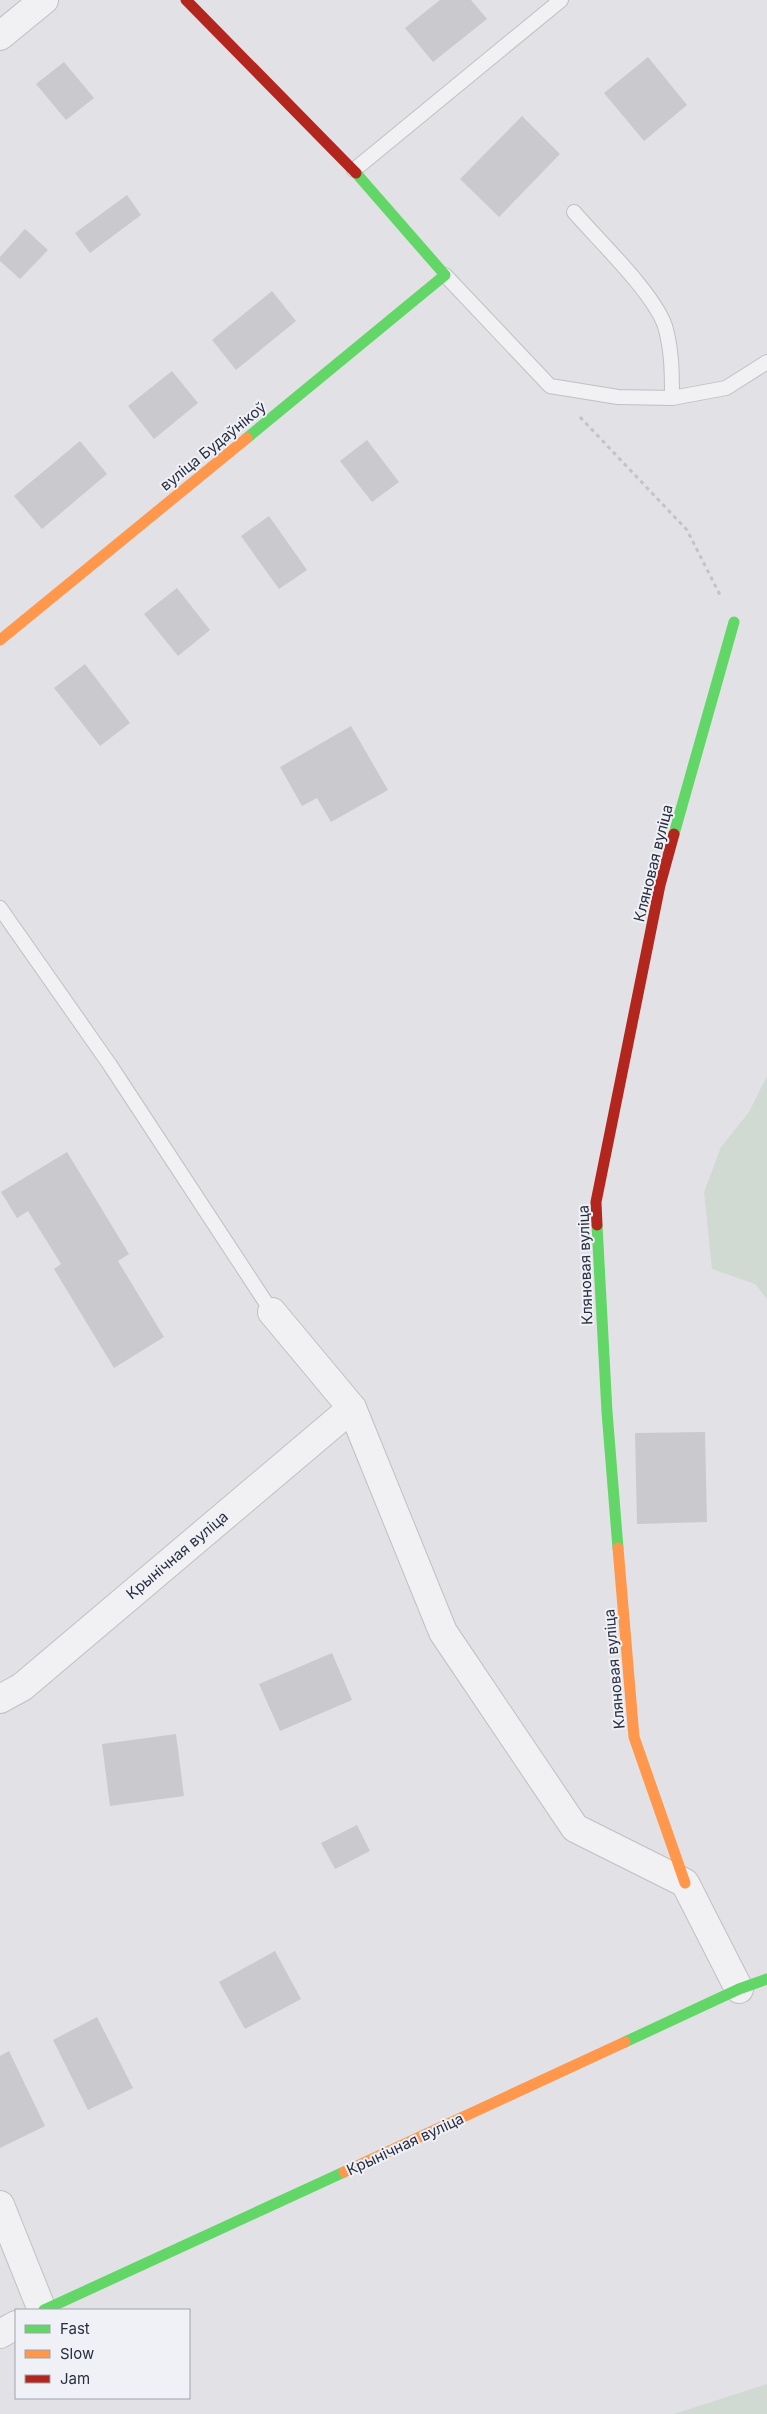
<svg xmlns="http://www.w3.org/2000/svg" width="767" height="2414" viewBox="0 0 767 2414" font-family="Inter,sans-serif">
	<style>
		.green { fill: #d0d9d2 }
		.building { fill: #cacace }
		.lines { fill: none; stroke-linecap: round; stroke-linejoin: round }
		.lane-casing { stroke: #c0c0c4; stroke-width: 16 }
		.street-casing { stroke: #c0c0c4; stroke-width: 30 }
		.path { stroke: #c3c3c8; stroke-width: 3; stroke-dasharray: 4 4; stroke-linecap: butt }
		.lane { stroke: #f1f1f3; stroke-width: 14 }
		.street { stroke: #f1f1f3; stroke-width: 28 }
		.fast { stroke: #63d668; stroke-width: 11 }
		.slow { stroke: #ff974d; stroke-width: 11 }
		.jam { stroke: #b3261e; stroke-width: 11 }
		.labels { text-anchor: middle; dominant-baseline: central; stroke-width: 4; stroke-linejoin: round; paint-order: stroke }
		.street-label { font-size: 15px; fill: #292d3e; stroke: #eff1f6 }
	</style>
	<rect width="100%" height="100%" fill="#e2e2e6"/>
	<g class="green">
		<polygon points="767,1076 767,1299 755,1284 712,1269 704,1192 721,1147 749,1112"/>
		<polygon points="767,2384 767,2414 674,2414"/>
	</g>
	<g class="building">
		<polygon points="440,0 471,0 487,19 433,62 405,28"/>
		<polygon points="648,57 687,105 644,141 604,93"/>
		<polygon points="64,62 94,98 66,120 36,84"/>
		<polygon points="522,116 560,154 499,217 460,179"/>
		<polygon points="127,195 141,215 90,253 75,233"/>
		<polygon points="25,229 48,250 20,279 0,261 0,257"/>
		<polygon points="272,291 296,321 236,370 212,340"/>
		<polygon points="172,371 198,403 154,439 128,406"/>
		<polygon points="367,440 399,482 372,502 340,461"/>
		<polygon points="80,441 107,474 42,529 14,496"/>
		<polygon points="269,516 307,570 279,589 241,536"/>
		<polygon points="177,588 210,630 178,656 144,614"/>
		<polygon points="85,664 130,723 100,746 54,688"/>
		<polygon points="351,726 388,790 331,822 317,798 302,806 280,767"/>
		<polygon points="67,1152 129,1254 118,1261 164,1337 114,1368 54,1269 61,1264 28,1211 17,1218 1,1192"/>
		<polygon points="705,1432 707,1522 637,1524 635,1433"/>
		<polygon points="332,1653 352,1700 280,1731 259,1684"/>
		<polygon points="176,1734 184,1796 110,1806 102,1744"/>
		<polygon points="357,1825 370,1851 335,1869 321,1843"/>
		<polygon points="275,1951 301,1999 245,2029 219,1982"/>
		<polygon points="97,2017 133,2088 88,2110 53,2040"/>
		<polygon points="9,2051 45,2126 0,2148 0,2056"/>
	</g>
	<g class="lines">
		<defs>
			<g id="lane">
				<polyline points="354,170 561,0"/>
				<path d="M574,212C599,241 653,292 665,326C672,350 672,374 672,398"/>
				<polyline points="445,275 550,386 618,397 672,398 726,388 767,362"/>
				<polyline points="0,908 110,1065 272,1312"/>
			</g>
			<g id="street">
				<polyline points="0,36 44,0"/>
				<polyline points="272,1312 352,1408 443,1632 575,1828 685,1883 739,1989"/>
				<polyline points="0,1699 22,1687 352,1408"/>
				<polyline points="0,2205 42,2310"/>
				<polyline points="0,2334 16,2325"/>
			</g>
		</defs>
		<use href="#lane" class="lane-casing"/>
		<use href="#street" class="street-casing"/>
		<polyline class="path" points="580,417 687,530 720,595"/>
		<use href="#lane" class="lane"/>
		<use href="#street" class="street"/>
		<g class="fast">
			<polyline points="247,438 445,275 356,173"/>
			<polyline points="674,834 734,622"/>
			<polyline points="597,1225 607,1412 618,1548"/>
			<polyline points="625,2042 739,1989 767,1979"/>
			<polyline points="44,2310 344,2172"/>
		</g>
		<g class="slow">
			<polyline points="0,640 247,438"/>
			<polyline points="618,1548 634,1737 685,1883"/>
			<polyline points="344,2172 625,2042"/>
		</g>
		<g class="jam">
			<polyline points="186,0 356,173"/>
			<polyline points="597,1225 596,1202 660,885 674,834"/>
		</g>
	</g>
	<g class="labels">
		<g class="street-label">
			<text transform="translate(213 446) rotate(-39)">вуліца Будаўнікоў</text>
			<text transform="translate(653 863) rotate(-76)">Кляновая вуліца</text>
			<text transform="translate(585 1265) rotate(-92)">Кляновая вуліца</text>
			<text transform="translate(177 1555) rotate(-40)">Крынічная вуліца</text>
			<text transform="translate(614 1669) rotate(-95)">Кляновая вуліца</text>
			<text transform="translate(405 2144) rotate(-25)">Крынічная вуліца</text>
		</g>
	</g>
	<rect x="15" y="2309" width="175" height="90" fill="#eff1f6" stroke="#a0a3ac"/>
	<rect x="25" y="2325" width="25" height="8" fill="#63d668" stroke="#a0a3ac"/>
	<text x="60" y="2334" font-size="15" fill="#292d3e">Fast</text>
	<rect x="25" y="2350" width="25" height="8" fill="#ff974d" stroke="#a0a3ac"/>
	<text x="60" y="2359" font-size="15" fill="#292d3e">Slow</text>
	<rect x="25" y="2375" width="25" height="8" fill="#b3261e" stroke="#a0a3ac"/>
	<text x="60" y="2384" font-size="15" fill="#292d3e">Jam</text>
</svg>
